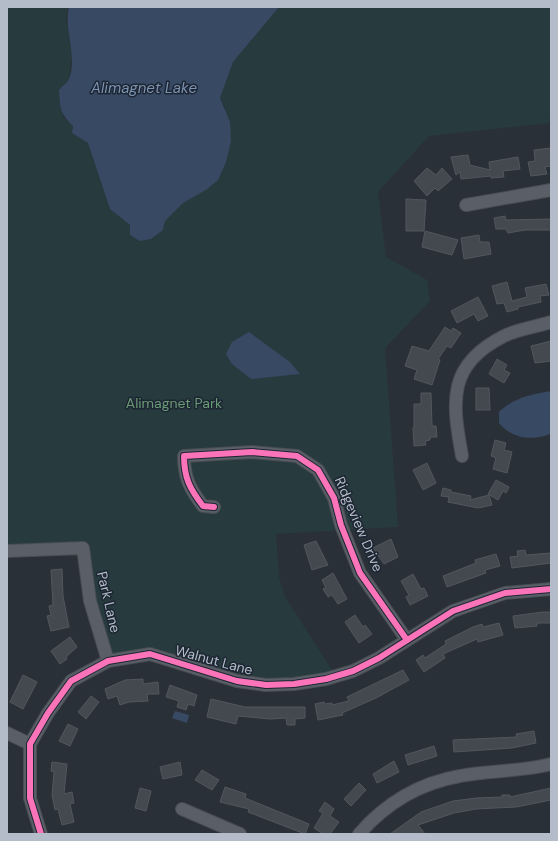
<svg xmlns="http://www.w3.org/2000/svg" width="558" height="841" viewBox="0 0 558 841" font-family="'DM Sans',sans-serif">
	<style>
		.green { fill: #273a3e }
		.water { fill: #384963 }
		.building { fill: #444950; stroke: #52575f }
		.lines { fill: none; stroke-linecap: round; stroke-linejoin: round }
		.minor-casing { stroke: #484c53; stroke-width: 14 }
		.minor { stroke: #5a5e66; stroke-width: 12 }
		.cycleway-casing { stroke: #1d2633; stroke-width: 8 }
		.cycleway { stroke: #fb73b8; stroke-width: 6 }
		.labels { text-anchor: middle; dominant-baseline: central; stroke-width: 3; stroke-linejoin: round; paint-order: stroke }
		.park-label { font-size: 14px; fill: #6b9a76; stroke: #1d2633 }
		.street-label { font-size: 14px; fill: #b4bcc9; stroke: #1d2633 }
		.water-label { font-size: 15px; font-style: italic; fill: #7c92b1; stroke: #1d2633 }
	</style>
	<rect width="100%" height="100%" fill="#2a3038"/>
	<polygon class="green" points="7,7 69,7 66,17 72,57 63,117 73,126 72,133 88,143 110,209 130,225 130,235 151,239 163,230 165,221 183,203 206,190 225,107 220,98 233,62 279,7 551,7 551,113 549,123 429,136 378,192 386,257 427,280 430,301 385,348 398,527 276,534 279,577 285,597 336,676 266,685 150,654 108,661 83,548 7,551"/>
	<g class="water">
		<path d="M69,7H279L233,62L220,98L230,122L231,141L226,162L218,180L206,190L183,203L165,221L163,230L151,239L140,241L130,235V225L110,209L88,143L72,133L73,126C60,114 60,107 59,90C61,87 66,84 68,81C79,58 63,31 69,7Z"/>
		<polygon points="249,332 290,362 300,374 251,379 232,364 226,354 232,342"/>
		<path d="M551,391L550,434C533,441 512,439 499,423V412C513,398 532,394 551,391Z"/>
		<polygon points="175,711 189,715 187,723 172,718"/>
	</g>
	<g class="building">
		<polygon points="551,148 551,166 545,167 547,174 531,176 528,162 535,161 534,150"/>
		<polygon points="468,155 470,165 490,170 489,162 518,157 520,169 503,171 504,177 491,178 491,176 461,179 460,172 456,175 451,157"/>
		<polygon points="427,168 436,175 442,168 452,179 438,191 435,188 427,196 414,181"/>
		<polygon points="406,199 426,200 424,231 406,231"/>
		<polygon points="505,216 506,220 551,219 551,230 525,230 508,233 506,229 496,229 494,218"/>
		<polygon points="425,231 458,240 452,255 422,247"/>
		<polygon points="479,235 480,242 489,242 491,254 464,259 461,238"/>
		<polygon points="507,282 512,301 527,297 525,288 546,284 549,295 540,296 541,302 518,307 518,309 507,312 504,303 497,304 492,286"/>
		<polygon points="478,297 488,316 478,321 474,314 457,323 451,311"/>
		<polygon points="445,327 451,331 453,328 461,333 451,348 447,346 438,359 440,360 432,385 414,379 417,370 405,366 412,346 429,351"/>
		<polygon points="551,341 551,361 535,363 531,346"/>
		<polygon points="497,359 507,365 504,370 510,373 504,383 489,374"/>
		<polygon points="476,388 489,388 490,410 476,410"/>
		<polygon points="421,393 431,393 432,426 436,426 437,437 430,437 430,440 425,441 426,445 414,446 413,428 414,427 414,404 421,404"/>
		<polygon points="495,440 506,443 504,450 512,452 507,473 493,469 496,458 491,456"/>
		<polygon points="427,463 436,483 423,490 413,470"/>
		<polygon points="496,480 509,487 506,493 503,491 498,500 488,494"/>
		<polygon points="443,488 451,490 451,492 471,496 470,500 489,495 492,505 478,508 448,502 449,497 441,496"/>
		<polygon points="391,539 398,557 384,564 373,548"/>
		<polygon points="316,541 328,565 312,570 304,545"/>
		<polygon points="525,550 526,555 551,553 551,563 512,568 510,557 518,556 517,551"/>
		<polygon points="496,554 500,566 485,570 486,573 447,587 443,576 476,563 475,560"/>
		<polygon points="62,569 63,596 69,627 51,631 47,616 51,615 49,606 53,605 51,570"/>
		<polygon points="333,573 347,599 338,604 332,595 328,597 323,589 326,588 322,580"/>
		<polygon points="413,574 421,589 424,588 428,596 410,605 406,597 409,595 401,581"/>
		<polygon points="543,612 551,612 551,623 537,623 537,626 515,628 513,616"/>
		<polygon points="355,615 363,627 365,625 372,634 359,643 345,622"/>
		<polygon points="499,623 503,635 478,642 477,639 443,654 445,658 424,672 416,660 423,655 425,658 446,644 445,641 473,627 482,624 483,627"/>
		<polygon points="70,637 77,647 66,657 67,659 60,664 51,651"/>
		<polygon points="403,670 409,680 376,698 342,713 343,715 318,720 315,704 324,702 325,704 332,703 332,705 349,701 347,697"/>
		<polygon points="23,675 37,682 23,709 10,702"/>
		<polygon points="143,679 143,684 158,682 159,694 147,694 148,701 129,702 120,705 117,696 108,699 105,689 125,680"/>
		<polygon points="170,685 197,695 194,706 188,704 186,710 177,707 179,701 166,697"/>
		<polygon points="91,696 99,702 86,719 78,712"/>
		<polygon points="211,699 245,707 305,707 305,718 295,719 295,725 287,725 286,718 270,719 238,716 236,724 207,717"/>
		<polygon points="68,724 78,729 70,746 59,741"/>
		<polygon points="534,731 536,743 512,748 454,752 453,740 517,737 516,734"/>
		<polygon points="434,746 437,756 408,765 405,755"/>
		<polygon points="394,761 399,772 377,783 373,774"/>
		<polygon points="52,762 67,764 64,794 72,792 74,803 70,804 74,822 62,825 58,809 55,810 52,795 54,772 51,771"/>
		<polygon points="180,762 182,775 163,779 160,767"/>
		<polygon points="202,770 219,780 212,790 195,780"/>
		<polygon points="359,783 366,790 351,806 344,799"/>
		<polygon points="225,787 246,794 245,798 309,824 305,834 248,812 249,809 220,802"/>
		<polygon points="140,788 151,791 146,811 135,808"/>
		<polygon points="551,788 551,800 516,807 476,809 454,813 418,825 425,834 390,834 421,812 453,801 477,798 502,797 502,795 510,795 510,797"/>
		<polygon points="325,802 334,809 330,816 339,822 330,834 323,834 314,828 323,813 319,811"/>
	</g>
	<g class="lines">
		<defs>
			<g id="minor">
				<polyline points="466,205 551,190"/>
				<path d="M462,456C452,401 447,365 504,336C518,329 536,327 551,322"/>
				<path d="M214,507L203,506C190,489 184,478 184,456L252,452L297,456L318,470L334,498L341,525L360,573L407,640"/>
				<polyline points="7,551 83,548 90,601 108,661"/>
				<polyline points="7,733 30,744"/>
				<polyline points="182,809 240,834"/>
				<polyline points="41,834 30,798 30,744 48,713 71,681 108,661 150,654 237,681 266,685 294,684 326,679 353,671 379,658 453,611 505,593 551,589"/>
				<path d="M359,834C386,803 420,783 460,776C490,770 521,772 551,764"/>
			</g>
		</defs>
		<use href="#minor" class="minor-casing"/>
		<use href="#minor" class="minor"/>
		<defs>
			<g id="cycleway">
				<path d="M214,507L203,506C190,489 184,478 184,456L252,452L297,456L318,470L334,498L341,525L360,573L407,640"/>
				<polyline points="41,834 30,798 30,744 48,713 71,681 108,661 150,654 237,681 266,685 294,684 326,679 353,671 379,658 453,611 505,593 551,589"/>
			</g>
		</defs>
		<use href="#cycleway" class="cycleway-casing"/>
		<use href="#cycleway" class="cycleway"/>
	</g>
	<g class="labels">
		<g class="park-label">
			<text x="174" y="403">Alimagnet Park</text>
		</g>
		<g class="street-label">
			<text transform="translate(359 524) rotate(67)">Ridgeview Drive</text>
			<text transform="translate(109 602) rotate(77)">Park Lane</text>
			<text transform="translate(214 660) rotate(15)">Walnut Lane</text>
		</g>
		<g class="water-label">
			<text x="144" y="88">Alimagnet Lake</text>
		</g>
	</g>
	<rect width="558" height="841" fill="none" stroke="#b4bcc9" stroke-width="16"/>
</svg>
